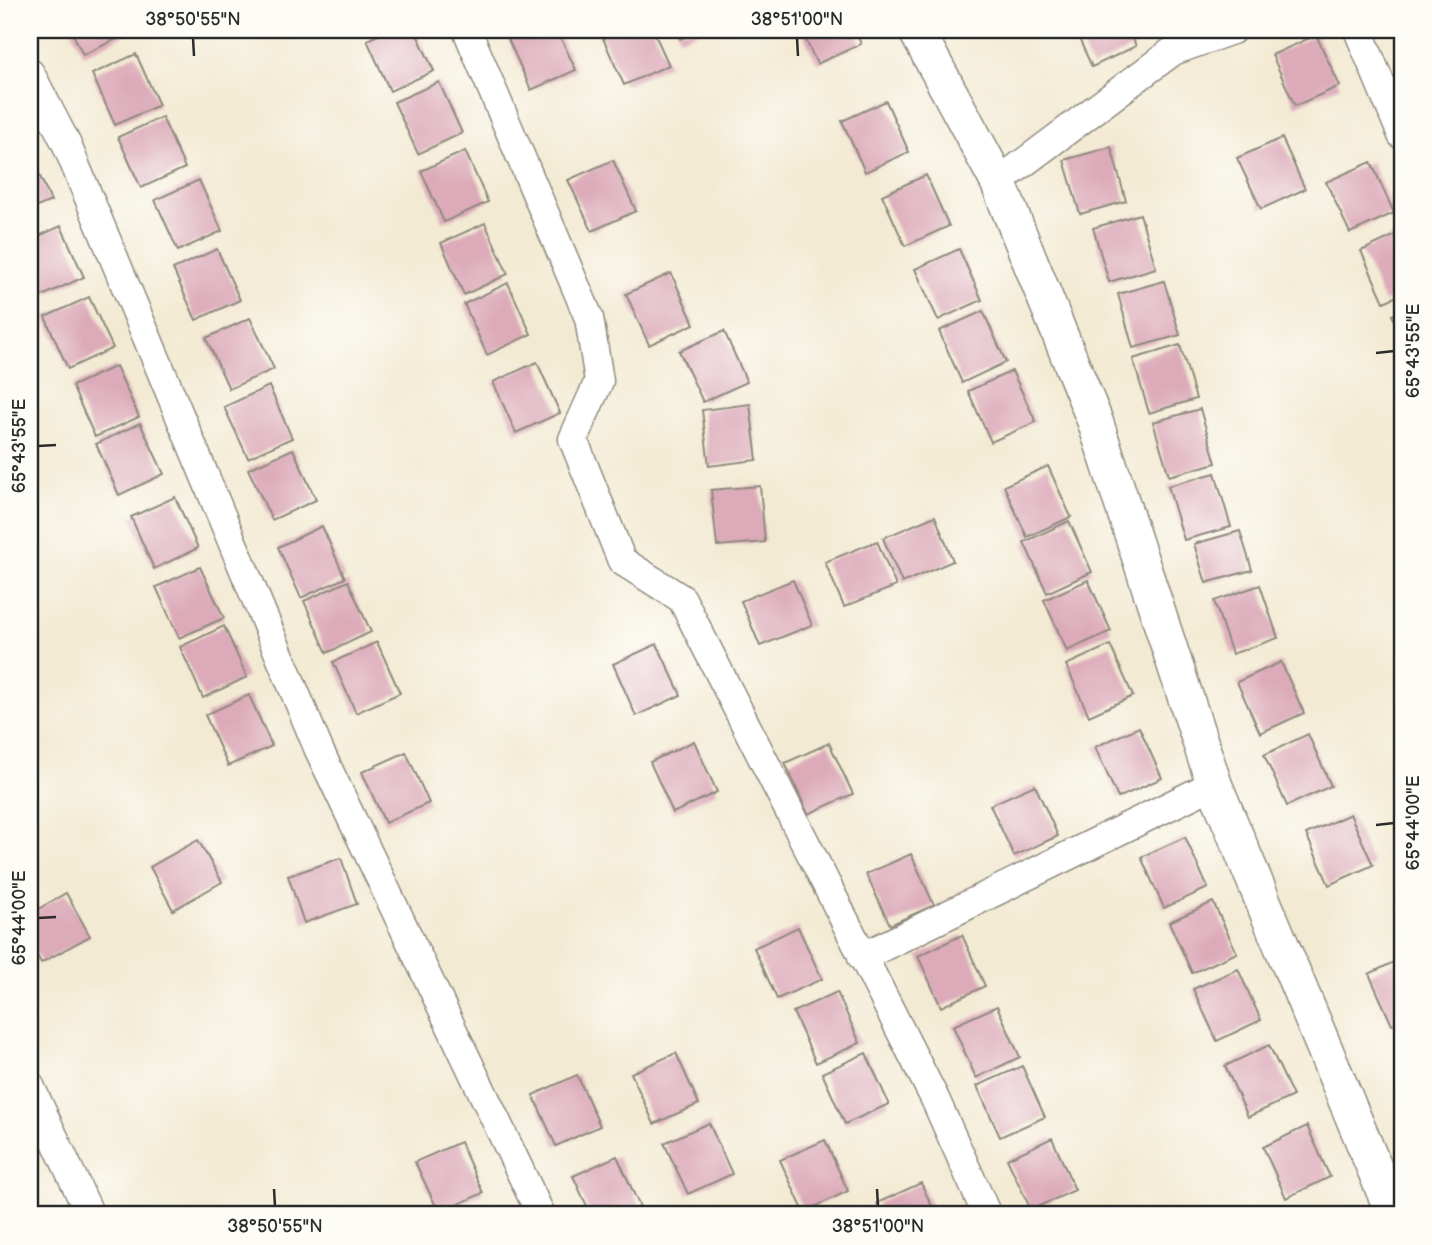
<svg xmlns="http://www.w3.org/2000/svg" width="1432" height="1245" viewBox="0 0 1432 1245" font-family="'Balsamiq Sans',sans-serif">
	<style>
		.building { fill: #dcaab9 }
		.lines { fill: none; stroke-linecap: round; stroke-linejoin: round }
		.minor-casing { stroke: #8f8a7f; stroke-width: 31 }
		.tertiary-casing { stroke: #8f8a7f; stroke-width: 38 }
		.minor { stroke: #fff; stroke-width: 28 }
		.tertiary { stroke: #fff; stroke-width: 35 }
		.ticks { fill: none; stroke: #2b2b2b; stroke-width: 2.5 }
		.neatline { fill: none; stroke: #2b2b2b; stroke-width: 2.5 }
		.ticks-label { font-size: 18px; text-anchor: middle; fill: #2b2b2b }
	</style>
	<rect width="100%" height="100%" fill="#fdfcf7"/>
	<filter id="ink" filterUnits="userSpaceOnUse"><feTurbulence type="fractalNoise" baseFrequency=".0143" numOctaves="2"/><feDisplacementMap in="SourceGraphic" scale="14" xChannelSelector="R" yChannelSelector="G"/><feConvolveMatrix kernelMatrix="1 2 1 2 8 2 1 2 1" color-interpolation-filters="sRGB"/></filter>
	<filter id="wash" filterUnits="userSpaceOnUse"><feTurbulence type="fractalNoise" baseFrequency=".00686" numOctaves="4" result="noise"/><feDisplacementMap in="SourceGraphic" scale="28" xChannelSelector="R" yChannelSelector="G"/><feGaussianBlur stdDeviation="1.57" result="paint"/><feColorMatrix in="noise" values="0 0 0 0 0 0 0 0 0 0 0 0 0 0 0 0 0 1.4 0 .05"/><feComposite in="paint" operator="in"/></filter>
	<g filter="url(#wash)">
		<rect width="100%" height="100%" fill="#f3ead3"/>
		<g id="blocks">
			<g class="building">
				<polygon points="71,30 125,30 127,34 83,55"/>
				<polygon points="389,30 415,30 434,71 390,91 367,40"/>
				<polygon points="530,30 557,30 576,70 531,90 508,39"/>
				<polygon points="610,30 653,30 669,65 624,85 601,34"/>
				<polygon points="676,30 701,30 680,39"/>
				<polygon points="801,30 855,30 861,44 817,64"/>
				<polygon points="1075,30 1129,30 1136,46 1092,67"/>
				<polygon points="1316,35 1340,86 1295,106 1272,55"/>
				<polygon points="136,54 159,105 115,125 92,74"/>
				<polygon points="439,82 462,133 418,154 394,102"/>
				<polygon points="886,101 909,152 865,172 842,121"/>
				<polygon points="162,117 185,168 141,188 118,137"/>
				<polygon points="1282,138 1305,189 1261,209 1237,158"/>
				<polygon points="1111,147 1126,201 1080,214 1064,160"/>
				<polygon points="465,151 488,202 444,222 421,171"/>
				<polygon points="30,154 51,201 30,210"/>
				<polygon points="613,160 636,211 592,231 568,180"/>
				<polygon points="1371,162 1394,213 1350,233 1326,182"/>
				<polygon points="926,175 949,226 905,246 882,195"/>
				<polygon points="199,180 222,231 178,251 155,200"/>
				<polygon points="1140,214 1156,268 1109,282 1093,228"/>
				<polygon points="485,223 508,274 464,295 441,243"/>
				<polygon points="61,226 84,277 40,297 30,276 30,240"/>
				<polygon points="1402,232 1402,294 1384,302 1361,251"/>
				<polygon points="217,249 240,300 196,320 173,269"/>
				<polygon points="959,249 982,300 938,320 915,269"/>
				<polygon points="671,273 694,324 649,345 626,294"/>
				<polygon points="1164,281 1180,335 1133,348 1118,294"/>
				<polygon points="508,283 531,334 487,355 464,304"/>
				<polygon points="89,297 113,348 68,369 45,317"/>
				<polygon points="1402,310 1402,337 1392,315"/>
				<polygon points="983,311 1006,362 962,383 939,331"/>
				<polygon points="250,318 274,369 229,389 206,338"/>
				<polygon points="724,331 747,382 703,402 679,351"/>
				<polygon points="1180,345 1196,399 1149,413 1133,359"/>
				<polygon points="537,362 560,413 516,433 493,382"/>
				<polygon points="116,366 139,417 95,437 72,386"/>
				<polygon points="1012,371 1036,422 991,442 968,391"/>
				<polygon points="269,386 292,438 248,458 224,407"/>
				<polygon points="750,404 757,460 709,466 702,410"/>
				<polygon points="1200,409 1216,463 1169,476 1153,422"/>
				<polygon points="140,423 164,474 119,495 96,444"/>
				<polygon points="293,449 316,500 272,520 248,469"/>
				<polygon points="1048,466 1071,517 1027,537 1004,486"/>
				<polygon points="1215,473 1231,527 1184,540 1168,486"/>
				<polygon points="760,486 765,542 717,546 711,490"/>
				<polygon points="175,497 198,548 154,569 131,517"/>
				<polygon points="935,516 953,561 902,583 883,538"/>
				<polygon points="1069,521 1092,572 1047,593 1024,542"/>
				<polygon points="322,526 345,578 301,598 278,547"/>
				<polygon points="1240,531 1252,570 1206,583 1194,544"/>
				<polygon points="877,541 896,586 844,607 825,562"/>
				<polygon points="200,567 224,618 179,638 156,587"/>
				<polygon points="793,580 812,625 760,646 741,601"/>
				<polygon points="1088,580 1111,631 1067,651 1044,600"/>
				<polygon points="348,581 371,632 327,653 304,601"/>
				<polygon points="1260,585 1278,638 1232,654 1214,601"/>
				<polygon points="224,626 247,677 203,698 180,647"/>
				<polygon points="377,642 400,693 356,713 333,662"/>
				<polygon points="657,644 681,695 636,716 613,664"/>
				<polygon points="1110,645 1133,696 1089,716 1066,665"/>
				<polygon points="1281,662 1304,713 1260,733 1237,682"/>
				<polygon points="249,695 272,746 228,766 205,715"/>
				<polygon points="1139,727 1162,778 1118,798 1095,747"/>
				<polygon points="1308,734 1331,786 1287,806 1264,755"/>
				<polygon points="694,741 717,792 673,813 650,762"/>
				<polygon points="829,743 853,794 808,814 785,763"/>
				<polygon points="406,752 429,803 385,823 362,772"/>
				<polygon points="1035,785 1058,836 1014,856 990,805"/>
				<polygon points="1350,814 1373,865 1329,885 1306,834"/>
				<polygon points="30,829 36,843 30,846"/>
				<polygon points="1185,837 1208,888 1164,908 1141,857"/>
				<polygon points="198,840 222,882 173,910 150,867"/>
				<polygon points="911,854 934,905 890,925 866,874"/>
				<polygon points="341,858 357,904 304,923 288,876"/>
				<polygon points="66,893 90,936 41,963 30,942 30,914"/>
				<polygon points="1213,902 1237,953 1192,973 1169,922"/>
				<polygon points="798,927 822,979 777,999 754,948"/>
				<polygon points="962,935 985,986 941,1007 918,956"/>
				<polygon points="1402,958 1402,1020 1392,1025 1369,974"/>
				<polygon points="1238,969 1261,1020 1217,1041 1193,989"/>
				<polygon points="837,992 860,1043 816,1063 793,1012"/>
				<polygon points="997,1006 1020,1057 976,1078 953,1026"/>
				<polygon points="1269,1045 1293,1096 1248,1117 1225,1066"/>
				<polygon points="676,1053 699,1104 654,1124 631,1073"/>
				<polygon points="866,1053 889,1104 845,1124 822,1073"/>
				<polygon points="1022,1066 1045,1117 1000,1137 977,1086"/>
				<polygon points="577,1075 600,1126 556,1146 533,1095"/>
				<polygon points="709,1123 732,1174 688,1194 664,1143"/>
				<polygon points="1307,1126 1330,1177 1286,1198 1263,1147"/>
				<polygon points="1052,1138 1075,1190 1031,1210 1007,1159"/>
				<polygon points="825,1140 848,1191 804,1212 780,1160"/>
				<polygon points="460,1142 483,1193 439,1213 415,1162"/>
				<polygon points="617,1156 640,1207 622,1215 591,1215 573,1176"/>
				<polygon points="921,1183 936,1215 883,1215 877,1203"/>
			</g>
		</g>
	</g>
	<g filter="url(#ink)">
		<use href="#blocks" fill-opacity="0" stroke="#8f8a7f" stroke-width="2"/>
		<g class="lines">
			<defs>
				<g id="minor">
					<polyline points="467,30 589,318 599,381 573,439 622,561 682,599 935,1099 987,1215"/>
					<polyline points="1358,30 1402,135"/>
					<polyline points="30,73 66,143 319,750 541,1215"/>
					<polyline points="998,182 1173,51 1232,30"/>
					<polyline points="862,957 1214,784"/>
					<polyline points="30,1086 90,1215"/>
				</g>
				<polyline id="tertiary" points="916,30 998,182 1095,421 1214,784 1394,1215"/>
			</defs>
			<use href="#minor" class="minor-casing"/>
			<use href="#tertiary" class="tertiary-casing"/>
			<use href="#minor" class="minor"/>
			<use href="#tertiary" class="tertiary"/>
		</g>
	</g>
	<path class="ticks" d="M193,38L194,56M797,38L798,56M1376,353L1394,351M38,446L56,445M1376,825L1394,823M38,918L56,917M274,1189L275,1206M877,1189L878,1206"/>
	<rect width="1432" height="1245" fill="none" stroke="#fdfcf7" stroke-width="77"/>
	<rect x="38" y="38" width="1356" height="1168" class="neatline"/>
	<g class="ticks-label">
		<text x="193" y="25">38°50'55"N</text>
		<text x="797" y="25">38°51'00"N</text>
		<text transform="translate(1413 351) rotate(-90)" y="6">65°43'55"E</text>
		<text transform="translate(19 446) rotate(-90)" y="6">65°43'55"E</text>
		<text transform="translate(1413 823) rotate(-90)" y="6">65°44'00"E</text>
		<text transform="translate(19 918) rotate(-90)" y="6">65°44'00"E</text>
		<text x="275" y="1232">38°50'55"N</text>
		<text x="878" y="1232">38°51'00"N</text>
	</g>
</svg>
